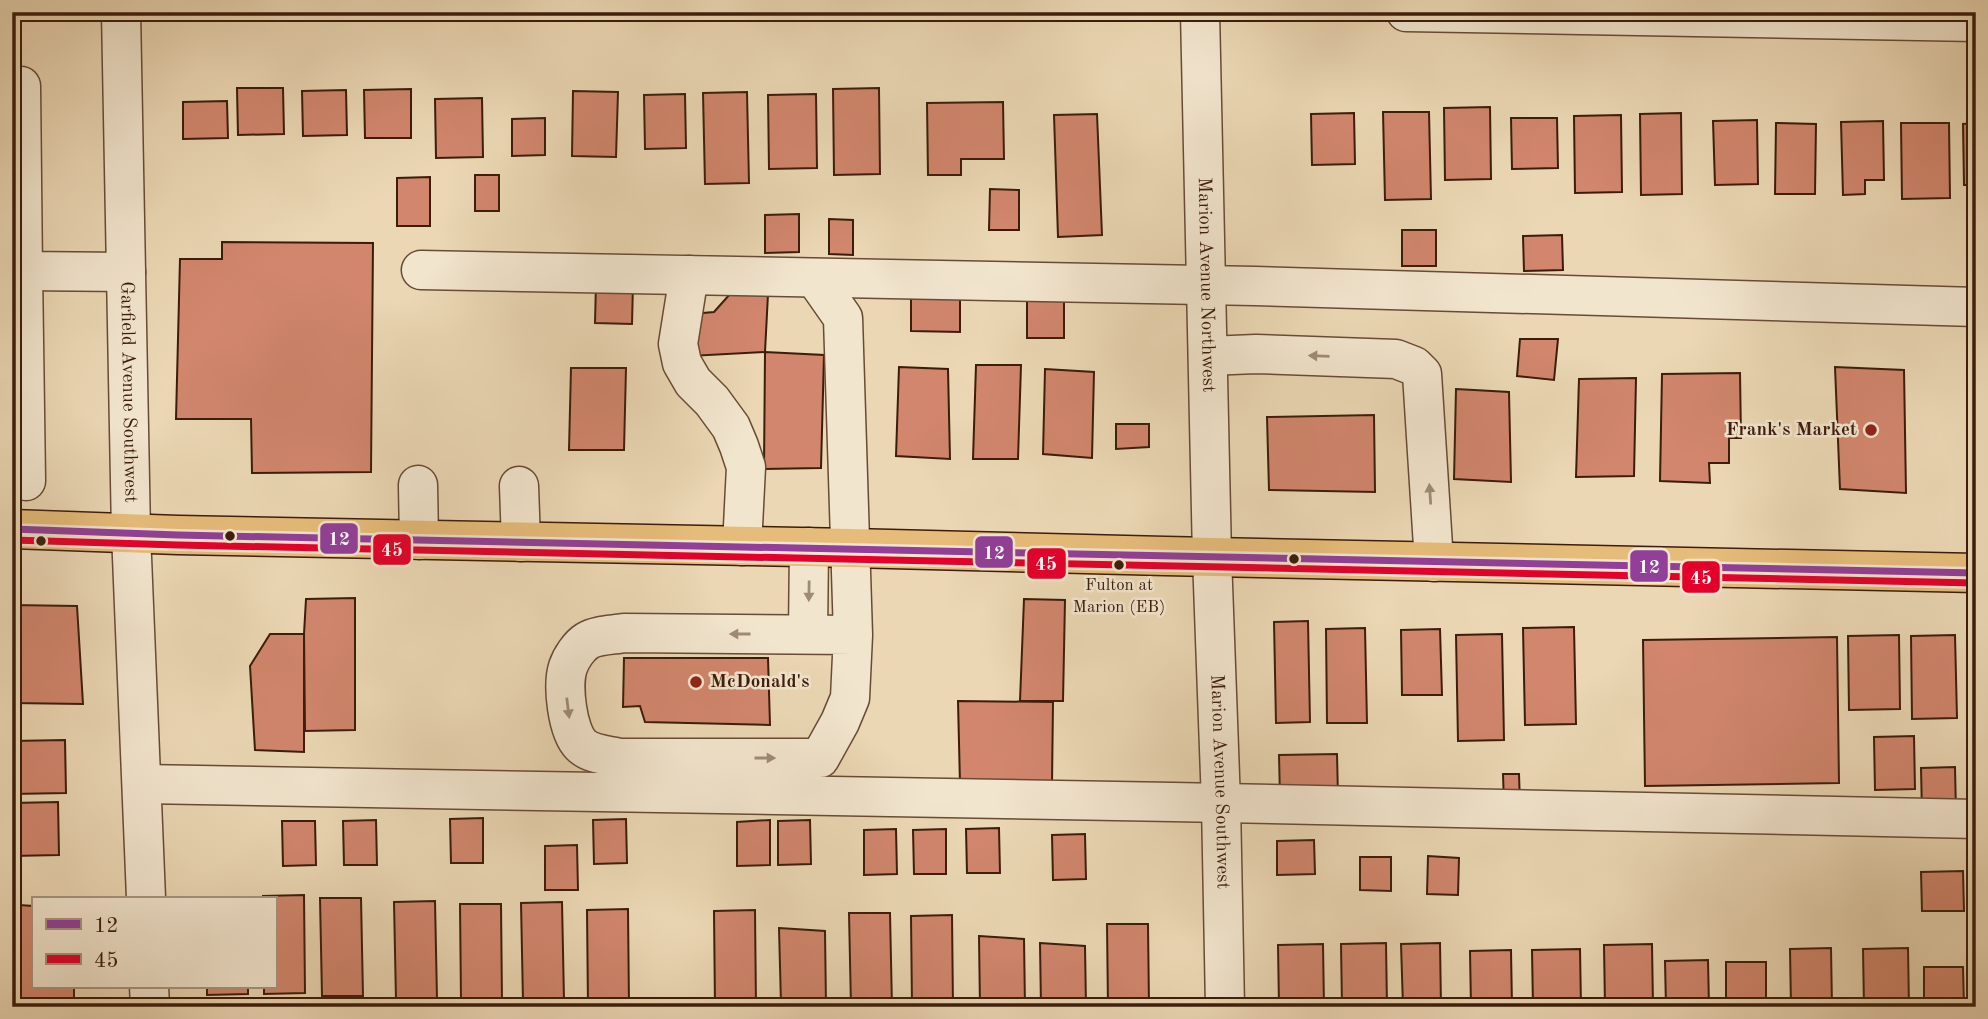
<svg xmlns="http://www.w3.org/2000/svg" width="1988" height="1019" viewBox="0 0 1988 1019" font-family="'Old Standard TT',serif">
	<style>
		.building { fill: #d1866d; stroke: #3c1c0b; stroke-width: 2 }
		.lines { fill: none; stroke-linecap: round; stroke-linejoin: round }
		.minor-casing { stroke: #684b35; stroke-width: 41 }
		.major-casing { stroke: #3c1c0b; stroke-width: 41 }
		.minor { stroke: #f2e5ce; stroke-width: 38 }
		.major { stroke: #e6bc7a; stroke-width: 38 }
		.bus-1-casing { stroke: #f2e5ce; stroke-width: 12 }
		.bus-2-casing { stroke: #f2e5ce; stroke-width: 12 }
		.bus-1 { stroke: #913f98; stroke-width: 7 }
		.bus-2 { stroke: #e4002b; stroke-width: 7 }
		.oneway { fill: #a08b76 }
		.poi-dot { fill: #8f2418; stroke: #f2e5ce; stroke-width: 2.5 }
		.bus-dot { fill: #3c1c0b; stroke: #f2e5ce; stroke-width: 2.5 }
		.labels { text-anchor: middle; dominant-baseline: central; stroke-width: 5; stroke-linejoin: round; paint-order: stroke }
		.bus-label { font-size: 17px; fill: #3c1c0b; stroke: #f2e5ce }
		.street-label { font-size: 19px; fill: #3c1c0b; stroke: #f2e5ce }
		.poi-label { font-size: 19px; font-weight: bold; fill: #3c1c0b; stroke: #f2e5ce; text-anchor: end }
		.line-badge { stroke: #f2e5ce; stroke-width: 2.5 }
		.badge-label { font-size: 19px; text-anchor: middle; font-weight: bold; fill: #fff }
	</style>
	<rect width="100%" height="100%" fill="#ebd7b4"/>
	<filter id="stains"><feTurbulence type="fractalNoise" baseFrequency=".00286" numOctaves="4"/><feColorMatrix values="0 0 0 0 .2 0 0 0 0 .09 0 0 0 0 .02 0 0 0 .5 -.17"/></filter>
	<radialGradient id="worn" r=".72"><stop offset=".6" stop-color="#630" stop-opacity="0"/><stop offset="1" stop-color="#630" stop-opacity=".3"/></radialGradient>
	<g class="building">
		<polygon points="237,88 283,88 284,134 238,135"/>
		<polygon points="879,88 880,174 834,175 833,89"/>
		<polygon points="411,89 411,138 365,138 364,90"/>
		<polygon points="346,90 347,135 303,136 302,91"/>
		<polygon points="573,91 618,92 616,157 572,156"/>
		<polygon points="747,92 749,183 705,184 703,93"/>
		<polygon points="685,94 686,148 645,149 644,95"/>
		<polygon points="816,94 817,168 769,169 768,95"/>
		<polygon points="482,98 483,157 436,158 435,99"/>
		<polygon points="227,101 228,138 183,139 183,102"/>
		<polygon points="1003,102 1004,159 961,159 961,175 928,175 927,103"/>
		<polygon points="1490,107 1491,179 1445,180 1444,108"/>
		<polygon points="1383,112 1429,112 1431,199 1385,200"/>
		<polygon points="1354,113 1355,164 1312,165 1311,114"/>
		<polygon points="1681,113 1682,194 1641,195 1640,114"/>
		<polygon points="1097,114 1102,235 1058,237 1054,115"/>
		<polygon points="1621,115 1622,192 1575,193 1574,116"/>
		<polygon points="545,118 545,155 512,156 512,119"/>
		<polygon points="1511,118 1557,118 1558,168 1512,169"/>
		<polygon points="1757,120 1758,184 1715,185 1713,121"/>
		<polygon points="1883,121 1884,180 1865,180 1865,194 1843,195 1841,122"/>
		<polygon points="1776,123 1816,124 1815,194 1775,194"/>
		<polygon points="1901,123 1949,123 1950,198 1902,199"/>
		<polygon points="1976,123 1976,185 1964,185 1963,124"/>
		<rect x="475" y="175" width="24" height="36"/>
		<polygon points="430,177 430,226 397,226 397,178"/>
		<polygon points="990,189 1019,190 1019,230 989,230"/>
		<polygon points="799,214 799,252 765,253 765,215"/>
		<polygon points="829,219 853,220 853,255 829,254"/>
		<rect x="1402" y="230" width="34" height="36"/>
		<polygon points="1562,235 1563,270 1524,271 1523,236"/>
		<polygon points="222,242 373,243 371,472 252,473 251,419 176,419 180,259 222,259"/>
		<polygon points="596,283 633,284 632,324 595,323"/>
		<polygon points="911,293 960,294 960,332 911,331"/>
		<polygon points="730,294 768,294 765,352 690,356 691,314 714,312"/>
		<polygon points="1064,295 1064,338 1027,338 1027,296"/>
		<polygon points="1520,339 1558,339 1554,380 1517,376"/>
		<polygon points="765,352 824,355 821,468 764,469"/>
		<polygon points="976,365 1021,365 1018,459 973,459"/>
		<polygon points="899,367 948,369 950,459 896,456"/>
		<polygon points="1835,367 1904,370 1906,493 1840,489"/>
		<polygon points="571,368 626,368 624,450 569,450"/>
		<polygon points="1045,369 1094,372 1092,458 1043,454"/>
		<polygon points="1740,373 1741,438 1729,438 1729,463 1709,463 1710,483 1660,481 1662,374"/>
		<polygon points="1636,378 1634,476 1576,477 1579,379"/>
		<polygon points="1456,389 1509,392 1511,482 1454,479"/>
		<polygon points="1974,410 1976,410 1976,500 1972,500"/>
		<polygon points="1374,415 1375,492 1269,490 1267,417"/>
		<polygon points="1116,424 1149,424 1149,447 1116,449"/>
		<polygon points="355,598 355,730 305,731 304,634 306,599"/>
		<polygon points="1024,599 1065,600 1063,701 1020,701"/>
		<polygon points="12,605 77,606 83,704 12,703"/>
		<polygon points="1308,621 1310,722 1276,723 1274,622"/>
		<polygon points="1574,627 1576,724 1525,725 1523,628"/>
		<polygon points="1365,628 1367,723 1327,723 1326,629"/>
		<polygon points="1440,629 1442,695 1402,695 1401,630"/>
		<polygon points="270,634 304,634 304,752 255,750 250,666"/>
		<polygon points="1502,634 1504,740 1458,741 1456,635"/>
		<polygon points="1899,635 1900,709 1849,710 1848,636"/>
		<polygon points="1955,635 1957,718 1912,719 1911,636"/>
		<polygon points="1837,637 1839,783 1645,786 1643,640"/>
		<polygon points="624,658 768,658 770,725 645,722 640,706 623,707"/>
		<polygon points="958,701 1053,702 1052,784 960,784"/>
		<polygon points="1914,736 1915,789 1875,790 1874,737"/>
		<polygon points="65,740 66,793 12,794 12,741"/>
		<polygon points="1337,754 1338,797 1280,798 1279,755"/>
		<polygon points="1955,767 1956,813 1922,813 1921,768"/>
		<polygon points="1503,774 1519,774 1520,804 1504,805"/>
		<polygon points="58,802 59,855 12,856 12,803"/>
		<polygon points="483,818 483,863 451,863 450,819"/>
		<polygon points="626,819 627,863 594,864 593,820"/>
		<polygon points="376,820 377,865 344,865 343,821"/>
		<polygon points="770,820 770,865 737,866 737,822"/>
		<polygon points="810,820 811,864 778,865 778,821"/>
		<polygon points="282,821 315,821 316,865 283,866"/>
		<polygon points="999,828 1000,873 967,873 966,829"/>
		<polygon points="896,829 897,874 864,875 864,830"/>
		<polygon points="946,829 946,874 914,874 913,830"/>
		<polygon points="1085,834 1086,879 1053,880 1052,835"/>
		<polygon points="1314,840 1315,874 1277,875 1277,841"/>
		<polygon points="577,845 578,890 545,890 545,846"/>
		<polygon points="1428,856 1459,858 1458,895 1427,894"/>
		<polygon points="1360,857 1391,857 1391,891 1360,890"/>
		<polygon points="1963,871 1964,911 1922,911 1921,872"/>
		<polygon points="304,895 305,993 264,994 264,986 275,986 275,898 263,898 263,896"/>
		<polygon points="320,898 361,898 363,996 322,996"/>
		<polygon points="435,901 437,999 396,1000 394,902"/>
		<polygon points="562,902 564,1000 523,1001 521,903"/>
		<polygon points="460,904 501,904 502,1002 461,1002"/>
		<polygon points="19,905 33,906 33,986 74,986 74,1002 21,999"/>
		<polygon points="628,909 629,1006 588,1007 587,910"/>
		<polygon points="755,910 756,1007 715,1007 714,911"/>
		<polygon points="849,913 890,913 892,1007 851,1007"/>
		<polygon points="952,915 953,1007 912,1007 911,916"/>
		<polygon points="1107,924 1148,924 1149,1007 1108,1007"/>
		<polygon points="779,928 825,931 826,1007 781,1004"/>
		<polygon points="979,936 1024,939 1025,1007 980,1007"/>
		<polygon points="1040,943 1085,946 1086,1007 1041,1007"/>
		<polygon points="1386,943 1387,1007 1342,1007 1341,944"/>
		<polygon points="1440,943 1441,1007 1403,1007 1401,944"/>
		<polygon points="1323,944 1324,1007 1279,1007 1278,945"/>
		<polygon points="1652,944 1653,1007 1605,1007 1604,945"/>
		<polygon points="1831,948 1832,1007 1791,1007 1790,949"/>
		<polygon points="1908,948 1909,1007 1864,1007 1863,949"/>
		<polygon points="1580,949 1581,1007 1533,1007 1532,950"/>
		<polygon points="1511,950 1512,1007 1471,1007 1470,951"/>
		<polygon points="1708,960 1709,1007 1666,1007 1665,961"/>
		<rect x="1726" y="962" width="40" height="45"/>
		<polygon points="1924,967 1963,967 1964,1007 1924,1007"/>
		<polygon points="207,986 248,986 248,994 207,995"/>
	</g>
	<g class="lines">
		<defs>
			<g id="minor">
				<path id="s1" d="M121,12L131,533L146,898"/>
				<path id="s2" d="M1200,12L1212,557L1221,803L1225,1007"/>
				<polyline points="1406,12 1976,22"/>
				<polyline points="21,86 23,271 126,272"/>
				<polyline points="421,270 1255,286 1976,307"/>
				<polyline points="23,271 26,481"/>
				<polyline points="689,275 678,344 682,363 693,382 712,401 731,427 739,446 746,467 742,546"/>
				<path d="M815,278L843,318L853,635L850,698L840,722L820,758H621C608,755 591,755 581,745C567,731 562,685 568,667C571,658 579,646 587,641C596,635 613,635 624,633L853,635"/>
				<polyline points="1208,356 1256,354 1396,359 1414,366 1422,374 1434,562"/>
				<polyline points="418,485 419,540"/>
				<polyline points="519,486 521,542"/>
				<polyline points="808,634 809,547"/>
				<polyline points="142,784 1173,802 1976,819"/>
				<polyline points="149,986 150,1007"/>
			</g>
			<polyline id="major" points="12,529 178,535 851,548 1165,556 1976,573"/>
		</defs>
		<use href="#minor" class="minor-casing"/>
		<use href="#major" class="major-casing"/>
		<use href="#minor" class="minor"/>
		<use href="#major" class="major"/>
		<defs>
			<polyline id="bus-1" points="12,529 178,535 1976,573"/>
			<polyline id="bus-2" points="12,540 178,545 1976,583"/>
		</defs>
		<use href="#bus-1" class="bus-1-casing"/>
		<use href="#bus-2" class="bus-2-casing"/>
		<use href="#bus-1" class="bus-1"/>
		<use href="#bus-2" class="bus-2"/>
	</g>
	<defs><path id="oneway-solid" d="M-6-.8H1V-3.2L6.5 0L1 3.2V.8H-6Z" transform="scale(1.75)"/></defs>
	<g class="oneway">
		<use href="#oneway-solid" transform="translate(1319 356) rotate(-178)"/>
		<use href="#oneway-solid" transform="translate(1430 494) rotate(-94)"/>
		<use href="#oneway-solid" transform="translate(809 591) rotate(91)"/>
		<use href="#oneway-solid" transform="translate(740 634) rotate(-180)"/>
		<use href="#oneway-solid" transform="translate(568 708) rotate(83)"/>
		<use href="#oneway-solid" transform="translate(765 758)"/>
	</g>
	<g class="poi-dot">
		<circle cx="1871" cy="430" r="7"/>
		<circle cx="696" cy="682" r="7"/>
	</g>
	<g class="bus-dot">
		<circle cx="230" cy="536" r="6"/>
		<circle cx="41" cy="541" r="6"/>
		<circle cx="1294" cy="559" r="6"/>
		<circle cx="1119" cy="565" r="6"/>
	</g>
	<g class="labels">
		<g class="bus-label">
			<text x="1119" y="585">Fulton at<tspan x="1119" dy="22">Marion (EB)</tspan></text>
		</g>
		<g class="street-label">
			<text stroke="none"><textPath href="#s2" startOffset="273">Marion Avenue Northwest</textPath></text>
			<text stroke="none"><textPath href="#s1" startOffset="380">Garfield Avenue Southwest</textPath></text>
			<text stroke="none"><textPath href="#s2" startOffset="770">Marion Avenue Southwest</textPath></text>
		</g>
		<g class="poi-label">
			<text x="1857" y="430">Frank's Market</text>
			<text x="710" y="682" text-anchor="start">McDonald's</text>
		</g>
	</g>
	<g class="line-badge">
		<rect x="319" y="522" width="40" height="33" rx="7" fill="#913f98"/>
		<rect x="372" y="533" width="40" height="33" rx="7" fill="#e4002b"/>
		<rect x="974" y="535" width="40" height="34" rx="7" fill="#913f98"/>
		<rect x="1026" y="547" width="41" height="33" rx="7" fill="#e4002b"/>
		<rect x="1629" y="549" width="40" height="34" rx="7" fill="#913f98"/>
		<rect x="1681" y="560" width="40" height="34" rx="7" fill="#e4002b"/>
	</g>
	<g class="badge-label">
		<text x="339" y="545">12</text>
		<text x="392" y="556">45</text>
		<text x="994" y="559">12</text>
		<text x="1046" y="570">45</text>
		<text x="1649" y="573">12</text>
		<text x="1701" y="584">45</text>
	</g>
	<rect width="1988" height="1019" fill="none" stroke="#ebd7b4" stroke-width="42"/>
	<rect x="14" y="14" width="1960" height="991" fill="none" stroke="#3c1c0b" stroke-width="3.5"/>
	<rect x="21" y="21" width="1946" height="977" fill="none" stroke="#3c1c0b" stroke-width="2"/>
	<rect x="32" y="897" width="245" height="91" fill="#f2e5ce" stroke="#a99580" stroke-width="2"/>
	<rect x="46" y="919" width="35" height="10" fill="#913f98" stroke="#a99580" stroke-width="2"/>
	<text x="94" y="932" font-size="21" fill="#3c1c0b">12</text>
	<rect x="46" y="954" width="35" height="10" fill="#e4002b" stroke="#a99580" stroke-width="2"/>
	<text x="94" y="967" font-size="21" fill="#3c1c0b">45</text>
	<rect width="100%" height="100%" filter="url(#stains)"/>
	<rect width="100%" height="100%" fill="url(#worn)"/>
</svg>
